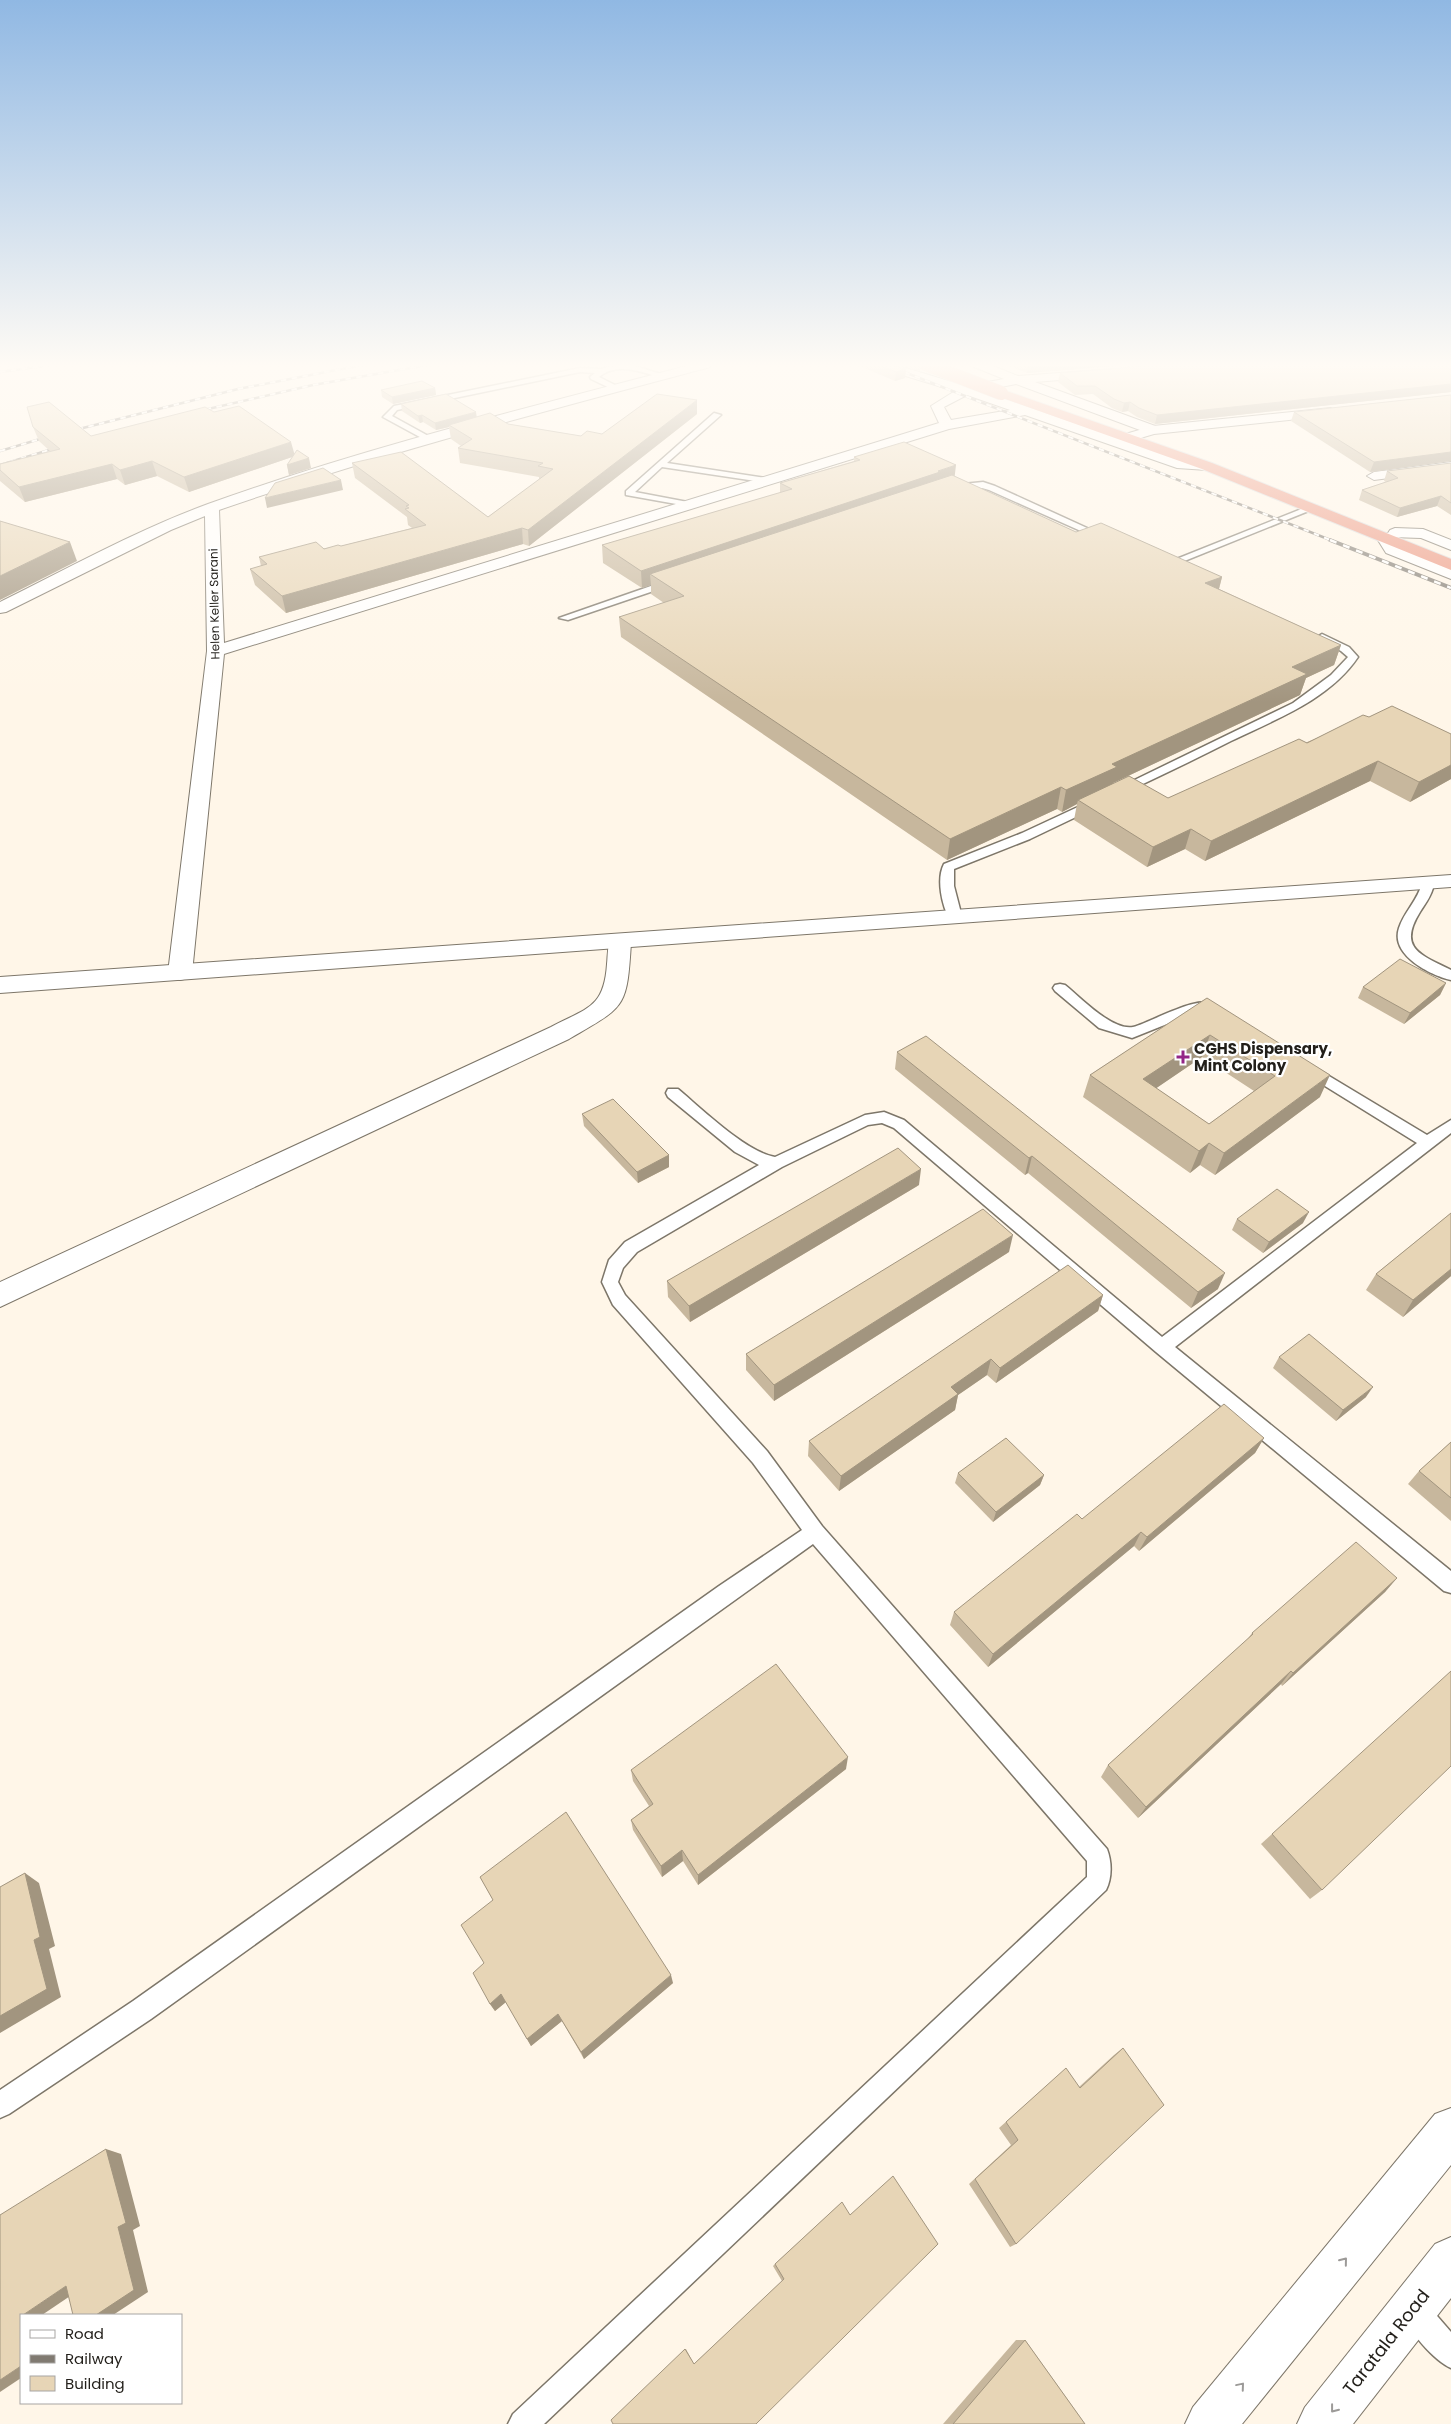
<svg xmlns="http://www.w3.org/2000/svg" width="1451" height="2424" viewBox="0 0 1451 2424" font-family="Poppins,sans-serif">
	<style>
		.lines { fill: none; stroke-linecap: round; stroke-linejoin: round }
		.service-casing { stroke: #7d7669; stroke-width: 3 }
		.minor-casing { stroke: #7d7669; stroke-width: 2 }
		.tertiary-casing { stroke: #7d7669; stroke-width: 2 }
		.secondary-casing { stroke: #7d7669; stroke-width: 2 }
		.trunk-casing { stroke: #dcdbda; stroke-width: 2 }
		.service { fill: #fff; fill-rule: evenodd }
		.minor { fill: #fff; fill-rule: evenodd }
		.tertiary { fill: #fff; fill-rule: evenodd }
		.secondary { fill: #fff; fill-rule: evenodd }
		.trunk { fill: #ec9680; fill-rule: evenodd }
		.rail-far1-casing { stroke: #807a71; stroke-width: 2.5 }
		.rail-casing { stroke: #807a71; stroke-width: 4 }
		.rail-far1 { stroke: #fff; stroke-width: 2; stroke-dasharray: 5.5; stroke-linecap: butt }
		.rail { stroke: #fff; stroke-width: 2.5; stroke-dasharray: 7; stroke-linecap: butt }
		.trunk-bridge-casing { stroke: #dcdbda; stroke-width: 15; stroke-linecap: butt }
		.trunk-bridge { stroke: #ec9680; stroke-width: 14 }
		.wall { fill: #c7b79d; fill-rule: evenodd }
		.shaded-wall { fill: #a2957f }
		.building { fill: #e7d5b6; stroke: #a2957f; fill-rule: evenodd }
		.oneway { stroke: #9c9a98 }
		.poi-dot { fill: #932687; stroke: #fff; stroke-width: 2 }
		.labels { text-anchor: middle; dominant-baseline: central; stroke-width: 4.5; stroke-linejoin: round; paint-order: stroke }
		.far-street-label { font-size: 12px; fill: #221f1a; stroke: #fff }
		.poi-label { font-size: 15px; font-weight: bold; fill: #221f1a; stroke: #fff; text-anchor: start }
		.near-street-label { font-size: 18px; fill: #221f1a; stroke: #fff }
	</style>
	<rect width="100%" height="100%" fill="#fff6e8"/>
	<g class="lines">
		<defs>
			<g id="service">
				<path d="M617,365L635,366L664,375L660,377C640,372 617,362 599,377L619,387L620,389L616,391L591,379L590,377L595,373L580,372L397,410L392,416L432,438L433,440L429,442L383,417L394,406L580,368L601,369Z"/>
				<polygon points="714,413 721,415 667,463 766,478 769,479 769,483 662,467 635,492 693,503 693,507 626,495 626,491"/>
				<polygon points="983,482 995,486 1109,538 1101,540 989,490 982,488 953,491 949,488 953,485"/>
				<polygon points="1309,506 1316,508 1167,568 1159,566"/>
				<polygon points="671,579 674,580 674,584 568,620 559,618"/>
				<path d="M1322,634L1349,647L1358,657C1329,700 1276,719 1231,741C1196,759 1160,776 1124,793H1116L1114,791L1116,789L1293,703L1331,675L1348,657L1341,651L1318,639L1317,637Z"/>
				<path d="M1095,799L1099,800L1101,803L1099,806L1030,839L954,869V886L962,917L955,921L950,920C942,906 936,879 944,864L1022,833Z"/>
				<path d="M1428,879L1434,883L1433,888C1430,898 1425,904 1420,912C1397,949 1422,955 1451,970V980C1430,975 1390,955 1399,928C1404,912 1418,900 1422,883Z"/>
				<path d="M1060,984L1065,985C1080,997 1112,1031 1133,1027C1148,1024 1205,990 1216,1007L1214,1010L1197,1012L1132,1038L1099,1028L1055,991L1053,988L1055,985Z"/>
				<path d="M1309,1064L1427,1135L1451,1120V1133L1175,1347L1451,1571V1593L1444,1591L1156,1352L894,1128L882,1123L868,1125L782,1167L637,1252L623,1268L618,1282L625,1295L767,1451L822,1526L1107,1849C1112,1862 1112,1878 1106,1890L544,2424H508L513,2414L1087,1877V1861L813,1544L151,2019L9,2114L0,2118V2090L133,2001L719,1586L802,1530L753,1463L613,1305L602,1282L609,1260L625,1242L759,1165L735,1152L668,1097L666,1093L668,1089H678C702,1109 746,1152 775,1157L865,1115L884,1112L904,1120L1162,1337L1417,1143L1304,1073L1302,1069L1304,1065Z"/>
				<path d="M1415,2298L1425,2302L1451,2332V2368C1434,2361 1408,2330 1401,2312L1405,2302Z"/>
			</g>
			<g id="minor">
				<path d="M694,364H712L710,367C546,411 380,454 219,510L224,643L939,423L931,406L955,391L876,367L874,364H892L966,386L1004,379L974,367L972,364H988L1018,376L1101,370L1103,373L1101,376L1097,377L1035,382L1158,427L1160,430L1158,433H1148L1016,384L981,391L1184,461L1207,462L1214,466L1207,470L1177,468L1025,415L949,429L224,654L192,973L188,978L180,980L172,978L168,973L207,651L205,516L171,530L6,612L0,613V602C69,568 137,530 208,504C366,447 531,407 694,364ZM967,395L1010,410L951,420L944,407Z"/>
				<polygon points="1451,462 1451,470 1374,480 1367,476 1374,472"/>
				<path d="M620,935L628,937L631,942C627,1010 625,1006 569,1039L0,1307V1282L551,1027C586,1008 604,1009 607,964C608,955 607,945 612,937Z"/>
			</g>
			<g id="tertiary">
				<polygon points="1331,408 1338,412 1336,415 1154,434 1127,442 1120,438 1122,435 1153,426"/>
				<polygon points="1395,528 1423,529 1451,540 1451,550 1421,538 1391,537 1397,547 1451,568 1451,579 1386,553 1376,537 1379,534 1388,533 1390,530"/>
				<polygon points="1451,875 1451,887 0,993 0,977"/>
			</g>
			<g id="secondary">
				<polygon points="1451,2108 1451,2165 1242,2424 1185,2424 1193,2407 1435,2114"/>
				<polygon points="1451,2237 1451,2298 1353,2424 1297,2424 1305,2407 1435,2244"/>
			</g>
			<polygon id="trunk" points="1001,389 1212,463 1451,559 1451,570 1202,469 997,396 995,393 997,390"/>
		</defs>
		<use href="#service" class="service-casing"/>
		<use href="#minor" class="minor-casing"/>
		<use href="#tertiary" class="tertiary-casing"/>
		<use href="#secondary" class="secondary-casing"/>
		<use href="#trunk" class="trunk-casing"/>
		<use href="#service" class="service"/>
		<use href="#minor" class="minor"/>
		<use href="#tertiary" class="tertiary"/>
		<use href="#secondary" class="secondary"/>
		<use href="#trunk" class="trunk"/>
		<defs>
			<g id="rail-far1">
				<polyline points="884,364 1333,541"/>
				<polyline points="0,372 58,364"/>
				<polyline points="195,412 313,385 433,364"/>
				<polyline points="67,432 238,389 367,364"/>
				<polyline points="0,451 50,436"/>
				<polyline points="0,465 62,446"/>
			</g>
			<polyline id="rail" points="1330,540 1451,588"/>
		</defs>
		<use href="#rail-far1" class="rail-far1-casing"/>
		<use href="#rail" class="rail-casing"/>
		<use href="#rail-far1" class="rail-far1"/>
		<use href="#rail" class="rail"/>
		<defs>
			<polyline id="trunk-bridge" points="926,364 1001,393"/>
		</defs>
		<use href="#trunk-bridge" class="trunk-bridge-casing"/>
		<use href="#trunk-bridge" class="trunk-bridge"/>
	</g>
	<g class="wall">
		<polygon points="855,364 887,364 906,369 905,378 895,381"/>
		<polygon points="897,364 921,364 920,371"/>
		<polygon points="1004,364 1140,364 1027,373"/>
		<polygon points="1451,364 1451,392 1155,424 1137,417 1128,411 1122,412 1112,408 1093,394 1075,395 1058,382 1060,373"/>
		<polygon points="435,388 436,395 393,404 382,397 381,390"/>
		<polygon points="1451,395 1451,461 1370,472 1291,421 1294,412"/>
		<polygon points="401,404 477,417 508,424 581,436 602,434 697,414 529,546 523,544 286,613 255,585 250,569 261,566 259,557 341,546 412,528 408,525 407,517 355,478 352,463 488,517 539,480 539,477 460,463 458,448 461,446 451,439 449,427 436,430 423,422 420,423 402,411"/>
		<polygon points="33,427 91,436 294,454 311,468 289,475 287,465 292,457 189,492 157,476 125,485 117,479 25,502 0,481 0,464 51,452 39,441"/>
		<polygon points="854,457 955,477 1076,532 1222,577 1219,589 1341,645 1334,665 1306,678 1300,695 1113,783 1168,798 1369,717 1451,734 1451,779 1410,802 1370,781 1205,861 1185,849 1147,867 1074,820 1077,804 1062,812 1057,809 947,860 621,637 619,617 664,603 651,594 651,585 642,588 603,563 602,545 780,493 780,483 854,461"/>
		<polygon points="1451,463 1451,515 1437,506 1397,517 1359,500 1362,490 1386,482 1384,481 1387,471"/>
		<polygon points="1446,983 1440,995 1404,1024 1358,998 1363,987"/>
		<path d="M1207,998L1320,1097L1215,1175L1200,1165L1190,1173L1083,1097L1090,1075ZM1202,1057L1254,1091L1209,1124L1156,1088Z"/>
		<polygon points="897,1052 1218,1289 1191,1308 1028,1173 1025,1175 895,1069"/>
		<polygon points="582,1114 669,1155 669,1167 638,1183 584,1126"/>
		<polygon points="919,1185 690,1322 668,1297 667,1281"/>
		<polygon points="1451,1213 1451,1276 1403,1317 1366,1290 1376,1274"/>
		<polygon points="1237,1219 1303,1223 1263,1253 1232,1230"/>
		<polygon points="1009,1252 774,1401 746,1370 746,1354"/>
		<polygon points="1103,1295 1098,1311 996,1383 987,1375 958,1395 955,1410 839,1491 808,1456 809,1441"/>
		<polygon points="1279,1357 1366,1397 1336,1421 1273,1368"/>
		<polygon points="1264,1438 1255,1453 1139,1551 1134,1546 988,1667 950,1625 954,1612 1082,1519"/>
		<polygon points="1451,1442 1451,1521 1408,1484 1419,1471"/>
		<polygon points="958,1473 1044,1475 1040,1485 993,1522 955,1483"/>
		<polygon points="1397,1578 1385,1592 1282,1686 1281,1684 1138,1818 1101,1777 1108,1765 1247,1640 1252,1633"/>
		<polygon points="846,1769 698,1885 683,1861 662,1877 633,1830 631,1820 649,1806 633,1781 631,1770"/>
		<polygon points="1272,1834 1322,1890 1310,1899 1261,1844"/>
		<polygon points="480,1877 673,1983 584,2059 562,2021 531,2046 506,2002 495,2011 490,2004 484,1963 493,1900"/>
		<polygon points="1123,2048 1016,2244 1010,2247 969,2184 1011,2145 999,2128 1059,2075 1079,2087 1114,2055"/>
		<polygon points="842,2202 756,2424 613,2424 685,2349 686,2349 694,2364 782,2281 773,2266 775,2264"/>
		<polygon points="1016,2340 1025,2340 1085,2424 943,2424"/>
	</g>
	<g class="shaded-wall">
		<polygon points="1041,364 1140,364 1027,373 1028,365"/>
		<polygon points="906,369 905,378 895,381 896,372"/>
		<polygon points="1451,384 1451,392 1155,424 1157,415"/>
		<polygon points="435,388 436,395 393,404 392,397"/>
		<polygon points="697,400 697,414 529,546 528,530"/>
		<polygon points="1130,402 1128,411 1122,412 1124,403"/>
		<polygon points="476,412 477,419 449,425 449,427 436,430 435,423"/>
		<polygon points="422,415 423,422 420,423 418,416"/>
		<polygon points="291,442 295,456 189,492 184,477"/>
		<polygon points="1451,452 1451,461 1370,472 1374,462"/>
		<polygon points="309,458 311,468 289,475 287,465"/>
		<polygon points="152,461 157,476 125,485 120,470"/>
		<polygon points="112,464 117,479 25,502 19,487"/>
		<polygon points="956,465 954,482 650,574 651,585 642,588 641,571"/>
		<polygon points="341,480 343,490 267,508 265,498"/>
		<polygon points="1441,496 1437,506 1397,517 1400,508"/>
		<polygon points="522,528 523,544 286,613 282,596"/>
		<polygon points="70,542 77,561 0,600 0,576"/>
		<polygon points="1222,577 1217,596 1205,583"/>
		<polygon points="1341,645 1334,665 1306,678 1300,695 1113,783 1112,788 1078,800 1077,804 1062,812 1066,790 1112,764 1292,667"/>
		<polygon points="1378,761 1370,781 1205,861 1211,841"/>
		<polygon points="1451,765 1451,779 1410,802 1419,782"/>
		<polygon points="1061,787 1057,809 947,860 950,839"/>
		<polygon points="1191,829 1185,849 1147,867 1153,847"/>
		<polygon points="1446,983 1440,995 1404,1024 1410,1013"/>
		<polygon points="1210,1035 1202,1057 1136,1102 1143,1079"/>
		<polygon points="1330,1075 1320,1097 1215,1175 1224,1153"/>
		<polygon points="1209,1143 1200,1165 1190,1173 1199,1151"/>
		<polygon points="669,1155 669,1167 638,1183 637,1172"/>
		<polygon points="1032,1156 1028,1173 1025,1175 1029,1158"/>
		<polygon points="921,1169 919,1185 690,1322 689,1306"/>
		<polygon points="1309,1212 1303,1223 1263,1253 1269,1242"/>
		<polygon points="1013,1235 1009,1252 774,1401 774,1385"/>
		<polygon points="1451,1269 1451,1276 1403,1317 1413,1300"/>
		<polygon points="1225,1273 1218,1289 1191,1308 1198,1292"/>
		<polygon points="1103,1295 1098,1311 996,1383 1000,1368"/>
		<polygon points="991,1359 987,1375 958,1395 955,1410 839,1491 841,1476 951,1387"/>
		<polygon points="1373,1387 1366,1397 1336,1421 1343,1410"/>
		<polygon points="1264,1438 1255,1453 1139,1551 1147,1537"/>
		<polygon points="1044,1475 1040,1485 993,1522 996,1512"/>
		<polygon points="1141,1532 1134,1546 988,1667 993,1654"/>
		<polygon points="1397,1578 1385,1592 1282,1686 1293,1673"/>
		<polygon points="1291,1671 1281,1684 1138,1818 1146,1807"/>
		<polygon points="848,1757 846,1769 698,1885 698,1875"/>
		<polygon points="682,1850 683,1861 662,1877 661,1866"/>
		<polygon points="25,1873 39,1883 55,1946 49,1949 61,1997 0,2033 0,2016 34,1940"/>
		<polygon points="671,1975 673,1983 584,2059 581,2052"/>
		<polygon points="501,1994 506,2002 495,2011 490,2004"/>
		<polygon points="558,2014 562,2021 531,2046 527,2039"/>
		<polygon points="106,2149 121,2154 140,2226 133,2230 148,2292 113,2315 96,2315 118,2227"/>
		<polygon points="66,2286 82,2288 42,2315 23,2315"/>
		<polygon points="21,2366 21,2378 0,2392 0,2380"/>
	</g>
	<g class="building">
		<polygon points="876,364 887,364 906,369 896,372"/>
		<polygon points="1026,364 1041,364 1028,365"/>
		<polygon points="1168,364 1451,364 1451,384 1157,415 1139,408 1130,402 1124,403 1114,399 1095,386 1077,386 1060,373"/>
		<polygon points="422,381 435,388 392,397 381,390"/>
		<polygon points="446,394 476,412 435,423 422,415 418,416 401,404"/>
		<polygon points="657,394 697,400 528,530 522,528 282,596 250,569 267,564 259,557 316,542 324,549 338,545 341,546 426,525 405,509 409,508 406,506 409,505 352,463 401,452 488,517 553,469 538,466 543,463 458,448 472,439 449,425 490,413 508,424 581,436 587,431 602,434"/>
		<polygon points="1451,395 1451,452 1374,462 1294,412"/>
		<polygon points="49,402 91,436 205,407 214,412 239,406 291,442 184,477 152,461 120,470 112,464 19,487 0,470 0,464 60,449 33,427 27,407"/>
		<polygon points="904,442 956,465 938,471 940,472 641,571 602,545 792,489 780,483 860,460 854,457"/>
		<polygon points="297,450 309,458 287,465"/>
		<polygon points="1451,463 1451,503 1441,496 1400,508 1362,490 1398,478 1387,471"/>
		<polygon points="323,468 341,480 265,498 275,483"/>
		<polygon points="952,475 1076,532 1101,523 1222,577 1205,583 1341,645 1292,667 1307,674 1112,764 1117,767 1066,790 1061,787 950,839 619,617 684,596 650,574"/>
		<polygon points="0,521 70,542 0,576"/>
		<polygon points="1392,706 1451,734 1451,765 1419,782 1378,761 1211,841 1191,829 1153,847 1078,800 1129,776 1168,798 1299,739 1307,743 1363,715 1369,717"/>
		<polygon points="1400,959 1446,983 1410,1013 1363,987"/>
		<path d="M1207,998L1330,1075L1224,1153L1209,1143L1199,1151L1090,1075ZM1210,1035L1275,1076L1209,1124L1143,1079Z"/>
		<polygon points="926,1036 1225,1273 1198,1292 1032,1156 1029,1158 897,1052"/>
		<polygon points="613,1099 669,1155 637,1172 582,1114"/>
		<polygon points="898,1148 921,1169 689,1306 667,1281"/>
		<polygon points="1277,1189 1309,1212 1269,1242 1237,1219"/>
		<polygon points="983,1209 1013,1235 774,1385 746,1354"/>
		<polygon points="1451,1213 1451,1269 1413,1300 1376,1274"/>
		<polygon points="1068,1265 1103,1295 1000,1368 991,1359 951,1387 958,1394 841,1476 809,1441"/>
		<polygon points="1309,1334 1373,1387 1343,1410 1279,1357"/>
		<polygon points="1224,1404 1264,1438 1147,1537 1141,1532 993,1654 954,1612 1077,1514 1082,1519"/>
		<polygon points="1006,1438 1044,1475 996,1512 958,1473"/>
		<polygon points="1451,1442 1451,1498 1419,1471"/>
		<polygon points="1356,1542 1397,1578 1293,1673 1291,1671 1146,1807 1108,1765 1253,1634 1252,1633"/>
		<polygon points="776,1664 848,1757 698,1875 682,1850 661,1866 631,1820 653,1804 631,1770"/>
		<polygon points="1451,1671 1451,1766 1322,1890 1272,1834"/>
		<polygon points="566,1812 671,1975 581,2052 558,2014 527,2039 501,1994 490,2004 473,1973 484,1963 461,1925 493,1900 480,1877"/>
		<polygon points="25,1873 40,1937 34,1940 47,1989 0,2016 0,1887"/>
		<polygon points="1123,2048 1164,2105 1016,2244 975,2179 1018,2140 1006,2122 1066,2068 1080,2088"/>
		<polygon points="106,2149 126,2223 118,2227 134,2290 96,2315 73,2315 66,2286 23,2315 21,2315 21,2366 0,2380 0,2215"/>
		<polygon points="893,2176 938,2244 756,2424 613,2424 611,2420 685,2349 694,2364 784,2279 775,2264 842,2202 850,2215"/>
		<polygon points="1025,2340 1085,2424 953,2424"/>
	</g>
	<defs><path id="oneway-chevron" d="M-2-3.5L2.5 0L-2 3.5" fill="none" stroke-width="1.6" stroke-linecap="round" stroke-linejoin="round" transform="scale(1.25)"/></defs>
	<g class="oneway">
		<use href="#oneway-chevron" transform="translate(1344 2261) rotate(-51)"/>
		<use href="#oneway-chevron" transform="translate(1241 2386) rotate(-50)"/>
		<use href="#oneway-chevron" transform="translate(1334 2409) rotate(128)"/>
	</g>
	<linearGradient id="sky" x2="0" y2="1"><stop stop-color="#90b8e3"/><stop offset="0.52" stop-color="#fffbf5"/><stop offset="1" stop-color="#fffbf5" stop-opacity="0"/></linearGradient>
	<rect width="1451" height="703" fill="url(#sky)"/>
	<path class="poi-dot" d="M1180.5 1049.5h5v5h5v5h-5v5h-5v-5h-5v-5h5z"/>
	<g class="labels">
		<g class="far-street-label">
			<text transform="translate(214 604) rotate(-91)">Helen Keller Sarani</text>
		</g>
		<g class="poi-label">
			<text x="1194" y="1048">CGHS Dispensary,<tspan x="1194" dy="17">Mint Colony</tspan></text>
		</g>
		<g class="near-street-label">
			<text transform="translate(1386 2342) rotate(-52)">Taratala Road</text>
		</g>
	</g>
	<rect x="20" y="2314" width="162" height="90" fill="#ffffff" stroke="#a7a5a3"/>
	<rect x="30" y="2330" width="25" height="8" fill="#ffffff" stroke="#a7a5a3"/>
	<text x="65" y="2339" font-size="15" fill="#221f1a">Road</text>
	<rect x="30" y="2355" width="25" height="8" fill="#807a71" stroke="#a7a5a3"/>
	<text x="65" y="2364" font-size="15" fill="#221f1a">Railway</text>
	<rect x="30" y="2376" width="25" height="15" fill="#e7d5b6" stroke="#a7a5a3"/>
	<text x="65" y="2389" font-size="15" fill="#221f1a">Building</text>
</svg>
